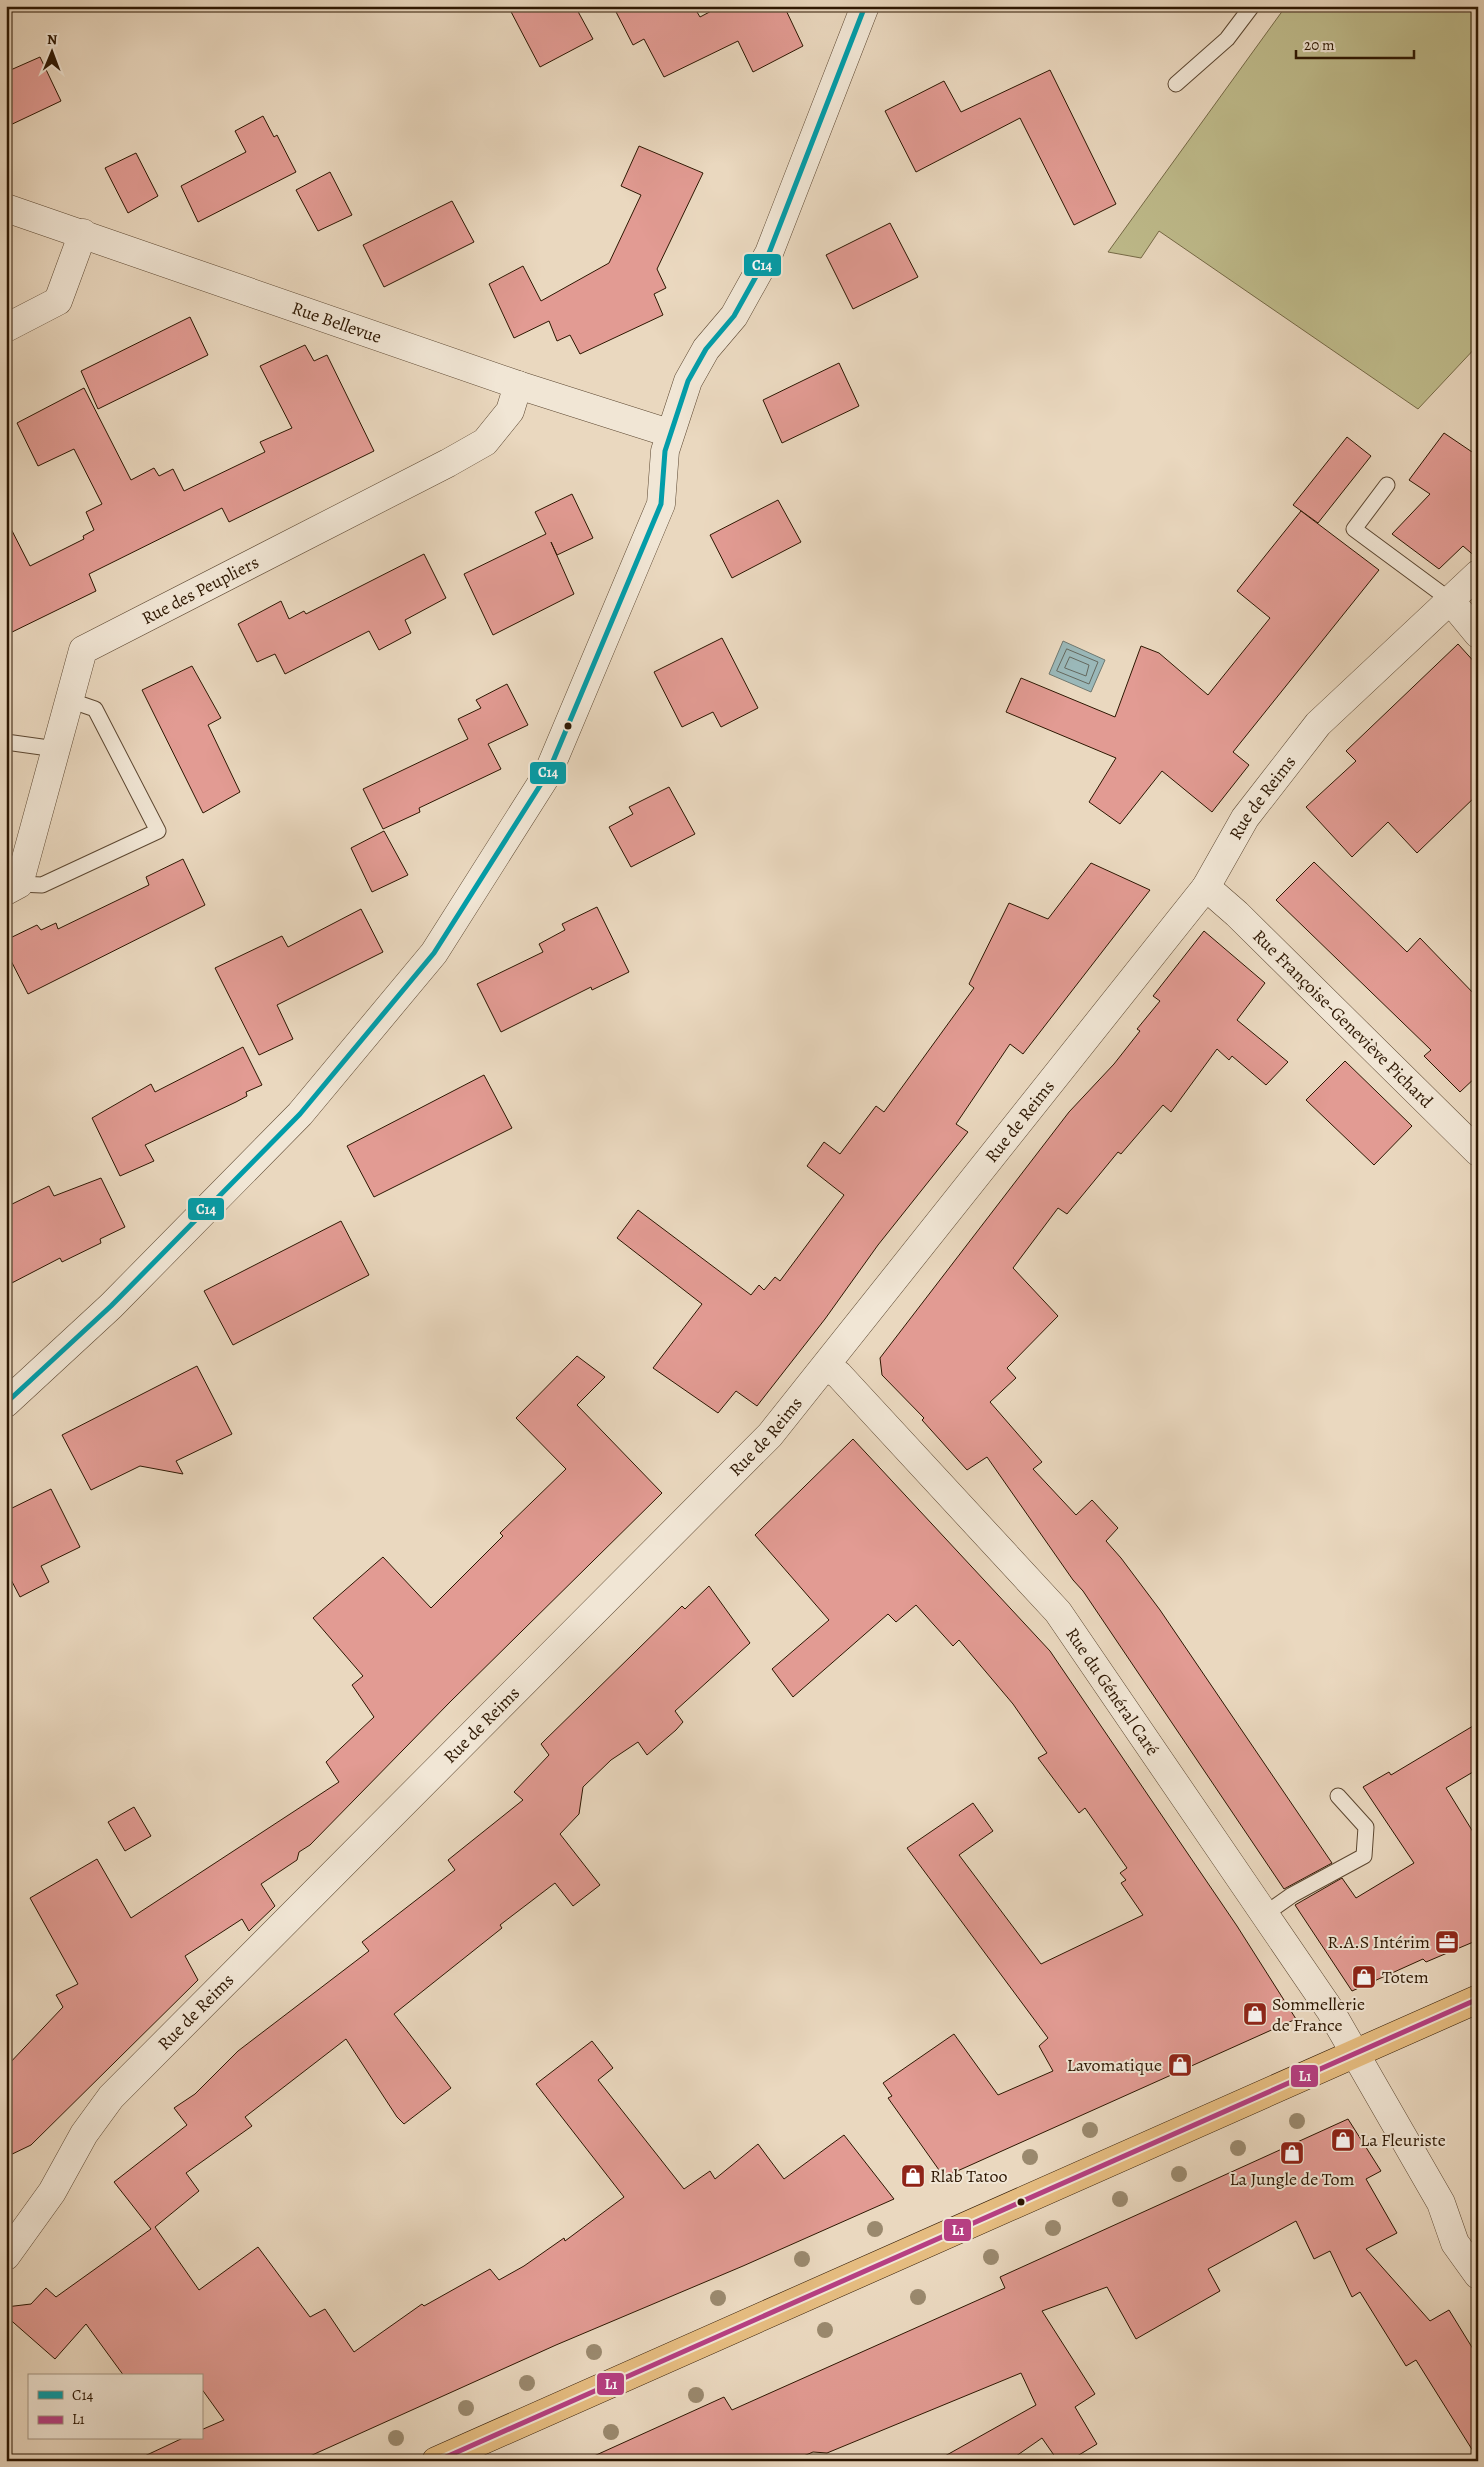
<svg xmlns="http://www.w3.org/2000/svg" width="1484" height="2467" viewBox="0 0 1484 2467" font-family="Alegreya,serif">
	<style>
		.green { fill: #bfbc8c; stroke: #766a47 }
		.water { fill: #9ab8b9; stroke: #6e7870 }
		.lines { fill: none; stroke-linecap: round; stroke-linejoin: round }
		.shore { stroke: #64685e; stroke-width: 1 }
		.building { fill: #e29b93; stroke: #2d1702 }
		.lane-casing { stroke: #5c4731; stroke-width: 17 }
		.street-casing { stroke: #5c4731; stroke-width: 29 }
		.primary-casing { stroke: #2d1702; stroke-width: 29 }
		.lane { stroke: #f1e6d5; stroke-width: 15 }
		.street { stroke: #f1e6d5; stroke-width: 28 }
		.primary { stroke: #e5bc80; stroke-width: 28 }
		.bus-1-casing { stroke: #f1e6d5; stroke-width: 9 }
		.bus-2-casing { stroke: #f1e6d5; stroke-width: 9 }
		.bus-1 { stroke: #029da9; stroke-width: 5 }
		.bus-2 { stroke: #b63f82; stroke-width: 5 }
		.tree { fill: #9a896e }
		.bus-dot { fill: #2d1702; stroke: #f1e6d5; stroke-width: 2 }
		.labels { text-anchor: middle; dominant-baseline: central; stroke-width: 4; stroke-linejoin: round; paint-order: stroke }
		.street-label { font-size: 18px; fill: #2d1702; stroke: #f1e6d5 }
		.poi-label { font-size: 18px; fill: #2d1702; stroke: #f1e6d5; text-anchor: start }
		.line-badge { stroke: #f1e6d5; stroke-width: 2 }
		.badge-label { font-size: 14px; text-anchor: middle; font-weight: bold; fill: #fff }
	</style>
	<rect width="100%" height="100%" fill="#ead8bf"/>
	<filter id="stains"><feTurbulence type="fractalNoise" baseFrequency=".004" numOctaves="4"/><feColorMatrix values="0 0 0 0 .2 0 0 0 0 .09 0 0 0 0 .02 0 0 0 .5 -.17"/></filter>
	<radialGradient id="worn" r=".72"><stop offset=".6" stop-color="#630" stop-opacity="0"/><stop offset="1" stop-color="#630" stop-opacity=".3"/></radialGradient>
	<polygon class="green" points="1286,6 1478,6 1478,345 1418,409 1159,231 1141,258 1108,252"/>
	<polygon class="water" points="1063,641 1105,660 1091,692 1049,674"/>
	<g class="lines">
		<g class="shore">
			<polygon points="1067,649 1098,662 1089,684 1057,671"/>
			<polygon points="1070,657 1089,665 1086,676 1065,668"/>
		</g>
	</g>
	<g class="building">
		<polygon points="508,6 575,6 593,39 540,67"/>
		<polygon points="613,6 709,6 697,12 700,17 721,6 784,6 803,46 753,72 738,41 664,77 644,39 633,45"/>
		<polygon points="40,57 61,101 6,127 6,72"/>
		<polygon points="1050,70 1116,204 1074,225 1020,118 916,172 885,111 944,81 961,112"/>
		<polygon points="263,116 274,137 277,135 296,172 198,222 181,186 246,152 235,131"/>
		<polygon points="639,146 703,173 657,269 666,288 654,294 663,315 580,354 570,335 557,341 549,321 514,338 489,284 523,266 541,301 609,263 641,195 621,186"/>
		<polygon points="136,153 158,196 128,213 105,168"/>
		<polygon points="330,172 352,215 318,231 296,190"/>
		<polygon points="452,201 474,242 384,287 363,245"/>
		<polygon points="890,223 918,277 853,309 826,255"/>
		<polygon points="190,317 208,355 98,409 81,371"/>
		<polygon points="305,345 314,361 327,355 374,451 229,522 222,508 89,574 96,591 6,635 6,519 30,566 84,539 83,536 94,530 86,512 102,504 74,449 38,466 17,423 84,388 131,480 154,468 159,476 173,469 184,491 265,452 260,442 292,428 260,366"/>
		<polygon points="839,363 859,406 782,443 763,400"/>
		<polygon points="1444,433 1478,456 1478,559 1463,546 1439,569 1392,534 1430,494 1409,480"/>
		<polygon points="1347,437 1371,456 1318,523 1293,505"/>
		<polygon points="572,494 593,538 557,555 551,542 574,594 493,635 464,574 546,534 535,512"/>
		<polygon points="778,500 801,542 732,578 710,535"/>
		<polygon points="1301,511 1379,570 1233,752 1249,765 1212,812 1162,771 1120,824 1089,802 1116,758 1006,712 1021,678 1115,717 1141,646 1159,653 1208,695 1270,618 1237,591"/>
		<polygon points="424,554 446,598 405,620 411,633 379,650 369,631 285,674 275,654 257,662 238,624 281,601 289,619 304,611 306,614"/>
		<polygon points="722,638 758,708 721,727 713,712 682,727 654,672"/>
		<polygon points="1458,644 1478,666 1478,794 1417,853 1388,822 1352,857 1306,807 1356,761 1346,751"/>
		<polygon points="192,666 221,718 208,725 240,792 203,813 142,690"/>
		<polygon points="507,684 528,725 488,744 501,769 419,808 420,812 383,829 363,789 468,739 458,719 481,708 476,700"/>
		<polygon points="669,787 695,834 631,867 609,827 633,814 629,807"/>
		<polygon points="384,831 408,875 372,892 351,848"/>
		<polygon points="183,859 205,905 28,994 6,951 6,940 37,925 41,930 56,923 58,929 149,885 146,877"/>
		<polygon points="1314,862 1407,952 1420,938 1478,998 1478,1075 1460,1092 1424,1056 1431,1050 1276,900"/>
		<polygon points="1091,863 1150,890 1023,1054 1010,1044 956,1124 968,1132 878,1245 825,1319 757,1406 736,1391 718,1413 653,1368 702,1304 617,1238 638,1210 751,1295 759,1285 764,1290 775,1277 780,1281 844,1195 807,1166 824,1142 840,1154 876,1106 884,1112 974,988 969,984 1009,903 1048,919"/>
		<polygon points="597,907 629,972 592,990 591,987 501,1032 477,984 543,952 539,944 565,930 562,924"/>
		<polygon points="361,909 383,952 277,1005 293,1039 259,1055 215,968 282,936 288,947"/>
		<polygon points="1204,931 1265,983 1237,1020 1288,1062 1266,1085 1232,1056 1229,1060 1217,1049 1171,1112 1163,1105 1121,1154 1118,1152 1067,1214 1058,1208 1013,1268 1058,1316 1007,1368 1016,1378 990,1402 1042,1462 1033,1469 1076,1515 1092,1500 1118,1528 1106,1541 1121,1558 1160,1610 1332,1863 1284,1889 1083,1591 1073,1580 987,1457 967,1470 922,1420 924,1418 882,1375 880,1358 1069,1112 1114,1064 1140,1031 1137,1029 1160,1001 1153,996"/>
		<polygon points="243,1047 262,1085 246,1092 247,1096 236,1102 145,1145 154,1161 120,1176 92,1118 151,1084 155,1092"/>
		<polygon points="1345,1061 1412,1126 1374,1165 1306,1100"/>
		<polygon points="484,1075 512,1128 374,1197 347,1146"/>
		<polygon points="101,1178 125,1227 100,1239 101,1243 62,1262 60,1258 6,1286 6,1207 49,1186 54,1196"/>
		<polygon points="341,1221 369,1275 233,1345 204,1291"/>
		<polygon points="577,1356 605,1377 577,1405 662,1493 450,1702 310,1845 299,1852 297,1860 261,1884 275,1906 249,1931 242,1919 185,1956 198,1980 31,2145 6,2157 6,2067 63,2007 56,1995 78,1984 30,1898 97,1859 131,1918 339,1782 326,1762 374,1717 352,1685 363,1676 313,1618 383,1557 431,1608 503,1536 500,1533 566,1469 516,1418"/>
		<polygon points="197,1366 232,1434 176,1461 183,1474 140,1466 91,1490 62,1435"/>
		<polygon points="853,1439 1050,1651 1237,1926 1296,2019 944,2177 888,2098 892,2096 883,2083 954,2034 998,2095 1053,2071 1039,2046 1048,2038 907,1848 973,1803 993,1831 959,1855 1041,1964 1143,1915 1121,1883 1126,1880 1120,1873 1127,1868 1085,1808 1079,1813 1038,1758 1047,1753 1013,1704 959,1640 953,1646 916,1605 896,1622 888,1614 793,1697 772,1669 829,1620 755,1535"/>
		<polygon points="51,1489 80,1547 41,1566 49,1582 20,1597 6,1570 6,1511"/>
		<polygon points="709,1586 750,1643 675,1711 683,1722 676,1730 647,1755 638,1742 611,1760 583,1787 579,1814 560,1834 600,1885 573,1906 555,1883 500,1925 502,1928 394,2014 451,2088 404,2124 397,2117 346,2039 245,2117 252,2126 186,2173 199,2191 155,2227 199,2290 258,2247 310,2317 325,2309 354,2352 422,2304 424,2306 490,2269 499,2280 524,2266 564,2238 565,2241 624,2197 536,2084 592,2041 613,2068 598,2080 684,2189 710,2171 715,2179 758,2144 784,2179 844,2135 894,2199 743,2266 556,2345 299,2461 134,2461 183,2438 201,2438 201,2430 224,2420 201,2388 201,2376 124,2376 86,2324 55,2359 6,2316 6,2307 31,2304 46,2288 56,2297 151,2229 114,2182 187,2125 174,2108 195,2094 238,2051 369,1951 362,1942 455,1870 448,1860 523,1800 514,1792 549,1755 541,1744 682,1606 685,1609"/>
		<polygon points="1478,1723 1478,1769 1446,1788 1478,1840 1478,1940 1426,1962 1423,1959 1352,1991 1295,1905 1342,1878 1356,1898 1414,1863 1363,1787 1389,1772 1391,1775"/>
		<polygon points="134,1807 151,1836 125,1851 108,1822"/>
		<polygon points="1348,2119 1381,2171 1366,2179 1397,2233 1366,2249 1430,2321 1449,2310 1478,2357 1478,2459 1416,2360 1406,2366 1360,2292 1352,2297 1330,2251 1314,2259 1296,2221 1208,2269 1220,2291 1136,2339 1107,2287 1042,2311 1095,2394 1075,2407 1097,2444 1069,2461 1058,2461 1042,2438 1009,2461 936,2461 1036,2405 1021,2373 827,2453 813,2452 792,2461 583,2461 724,2397 732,2410 1005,2288 1000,2277"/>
	</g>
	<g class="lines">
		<defs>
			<g id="lane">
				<polyline points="1176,84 1227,39 1252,6"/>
				<polyline points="1387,485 1354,529 1450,600"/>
				<polyline points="6,742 56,749"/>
				<polyline points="19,884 42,885 158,831 95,709 69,700"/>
				<polyline points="1265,1914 1292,1895 1364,1856 1366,1827 1338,1796"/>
			</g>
			<g id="street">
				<path id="s1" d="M6,208L518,385L669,433"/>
				<polyline points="6,328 58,301 83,233"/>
				<polyline points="1450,600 1478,634"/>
				<path id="s2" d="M1206,887L1237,914L1478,1152"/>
				<path id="s3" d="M6,891L19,884L83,650L448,463L485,442L510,411L518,385"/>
				<path id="s4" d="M826,1366L839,1375L1058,1612L1330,2010L1441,2203L1455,2243L1478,2275"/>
				<polyline points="6,1403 111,1306 300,1114 434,953 548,773 661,504 665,451 688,381 706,349 734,316 769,253 865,6"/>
				<path id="s5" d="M6,2256L52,2192L84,2134L111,2097L770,1435L1206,887L1245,818L1318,724L1478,574"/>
			</g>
			<polyline id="primary" points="436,2461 1478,1999"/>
		</defs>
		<use href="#lane" class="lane-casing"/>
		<use href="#street" class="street-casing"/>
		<use href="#primary" class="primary-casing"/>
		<use href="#lane" class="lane"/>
		<use href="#street" class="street"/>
		<use href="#primary" class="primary"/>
		<defs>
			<polyline id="bus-1" points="6,1403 111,1306 300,1114 434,953 548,773 661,504 665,451 688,381 706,349 734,316 769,253 865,6"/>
			<polyline id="bus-2" points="437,2461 1478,1999"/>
		</defs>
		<use href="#bus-1" class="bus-1-casing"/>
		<use href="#bus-2" class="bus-2-casing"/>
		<use href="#bus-1" class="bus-1"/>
		<use href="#bus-2" class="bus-2"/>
	</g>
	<g class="tree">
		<circle cx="1297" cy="2121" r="8"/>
		<circle cx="1090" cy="2130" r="8"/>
		<circle cx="1238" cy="2148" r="8"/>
		<circle cx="1030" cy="2157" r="8"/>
		<circle cx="1179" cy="2174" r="8"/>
		<circle cx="1120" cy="2199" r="8"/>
		<circle cx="1053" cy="2228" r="8"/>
		<circle cx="875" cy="2229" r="8"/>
		<circle cx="991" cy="2257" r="8"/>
		<circle cx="802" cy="2259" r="8"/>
		<circle cx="918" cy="2297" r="8"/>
		<circle cx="718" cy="2298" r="8"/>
		<circle cx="825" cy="2330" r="8"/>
		<circle cx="594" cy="2352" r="8"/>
		<circle cx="527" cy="2383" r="8"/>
		<circle cx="696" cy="2395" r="8"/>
		<circle cx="466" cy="2408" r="8"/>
		<circle cx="611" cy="2432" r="8"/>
		<circle cx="396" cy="2438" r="8"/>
	</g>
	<defs>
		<symbol id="office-square" viewBox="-11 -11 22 22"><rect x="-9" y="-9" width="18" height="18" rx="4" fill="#8f2418" stroke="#f1e6d5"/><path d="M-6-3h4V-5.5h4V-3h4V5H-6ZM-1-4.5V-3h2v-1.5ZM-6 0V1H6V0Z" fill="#fff"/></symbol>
		<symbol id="shop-square" viewBox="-11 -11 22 22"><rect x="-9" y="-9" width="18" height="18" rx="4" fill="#8f2418" stroke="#f1e6d5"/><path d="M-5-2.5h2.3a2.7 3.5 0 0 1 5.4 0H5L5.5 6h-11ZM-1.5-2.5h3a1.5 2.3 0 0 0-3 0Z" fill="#fff"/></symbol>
	</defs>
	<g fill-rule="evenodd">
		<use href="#office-square" x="1433" y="1928" width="28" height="28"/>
		<use href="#shop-square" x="1350" y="1963" width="28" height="28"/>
		<use href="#shop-square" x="1241" y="2000" width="28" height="28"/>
		<use href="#shop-square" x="1166" y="2051" width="28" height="28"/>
		<use href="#shop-square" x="1329" y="2126" width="28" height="28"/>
		<use href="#shop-square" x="1278" y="2139" width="28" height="28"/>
		<use href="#shop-square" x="899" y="2162" width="28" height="28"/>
	</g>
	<g class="bus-dot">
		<circle cx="568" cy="726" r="4.5"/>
		<circle cx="1021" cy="2202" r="4.5"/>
	</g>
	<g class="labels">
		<g class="street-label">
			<text stroke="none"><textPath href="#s1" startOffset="350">Rue Bellevue</textPath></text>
			<text stroke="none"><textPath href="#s3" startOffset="389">Rue des Peupliers</textPath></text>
			<text stroke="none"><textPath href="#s5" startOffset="1931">Rue de Reims</textPath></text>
			<text stroke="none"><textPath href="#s2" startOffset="190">Rue Françoise-Geneviève Pichard</textPath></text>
			<text stroke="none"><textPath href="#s5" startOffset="1526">Rue de Reims</textPath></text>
			<text stroke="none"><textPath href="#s5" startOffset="1121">Rue de Reims</textPath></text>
			<text stroke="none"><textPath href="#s4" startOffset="435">Rue du Général Caré</textPath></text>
			<text stroke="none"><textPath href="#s5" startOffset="716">Rue de Reims</textPath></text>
			<text stroke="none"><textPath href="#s5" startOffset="311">Rue de Reims</textPath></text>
		</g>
		<g class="poi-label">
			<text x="1430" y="1942" text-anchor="end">R.A.S Intérim</text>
			<text x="1382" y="1977">Totem</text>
			<text x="1272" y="2004">Sommellerie<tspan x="1272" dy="21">de France</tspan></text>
			<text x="1162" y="2065" text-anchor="end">Lavomatique</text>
			<text x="1360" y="2140">La Fleuriste</text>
			<text x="930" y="2176">Rlab Tatoo</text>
			<text x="1292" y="2179" text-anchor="middle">La Jungle de Tom</text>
		</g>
	</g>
	<g class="line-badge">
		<rect x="743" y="253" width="39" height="24" rx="5" fill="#029da9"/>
		<rect x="529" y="761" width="38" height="24" rx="5" fill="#029da9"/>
		<rect x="187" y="1197" width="38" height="24" rx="5" fill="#029da9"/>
		<rect x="1290" y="2064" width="29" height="24" rx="5" fill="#b63f82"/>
		<rect x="943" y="2218" width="29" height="24" rx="5" fill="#b63f82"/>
		<rect x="596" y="2372" width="29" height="24" rx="5" fill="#b63f82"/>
	</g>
	<g class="badge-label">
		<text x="762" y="270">C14</text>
		<text x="548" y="777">C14</text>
		<text x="206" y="1214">C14</text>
		<text x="1305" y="2081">L1</text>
		<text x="958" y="2235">L1</text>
		<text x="611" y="2389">L1</text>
	</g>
	<rect width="1484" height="2467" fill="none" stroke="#ead8bf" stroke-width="25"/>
	<rect x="8" y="8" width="1469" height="2452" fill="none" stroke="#2d1702" stroke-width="2.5"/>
	<rect x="12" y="12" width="1459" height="2442" fill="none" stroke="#2d1702"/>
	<rect x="28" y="2374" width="175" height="65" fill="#f1e6d5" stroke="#a39381"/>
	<rect x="38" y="2391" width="25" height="8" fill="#029da9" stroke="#a39381"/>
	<text x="72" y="2400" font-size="15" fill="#2d1702">C14</text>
	<rect x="38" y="2416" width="25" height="8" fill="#b63f82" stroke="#a39381"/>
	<text x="72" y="2424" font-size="15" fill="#2d1702">L1</text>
	<g transform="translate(52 52) rotate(1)" stroke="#f1e6d5" stroke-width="4" paint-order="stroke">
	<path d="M0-4L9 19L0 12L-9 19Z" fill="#2d1702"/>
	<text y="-8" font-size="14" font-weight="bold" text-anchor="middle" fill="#2d1702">N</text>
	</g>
	<path d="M1296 50v8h118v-8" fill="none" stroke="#2d1702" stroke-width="2.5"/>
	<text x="1304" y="50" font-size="15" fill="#2d1702" stroke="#f1e6d5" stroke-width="4" paint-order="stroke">20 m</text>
	<rect width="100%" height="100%" filter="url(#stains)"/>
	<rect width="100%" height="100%" fill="url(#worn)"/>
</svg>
